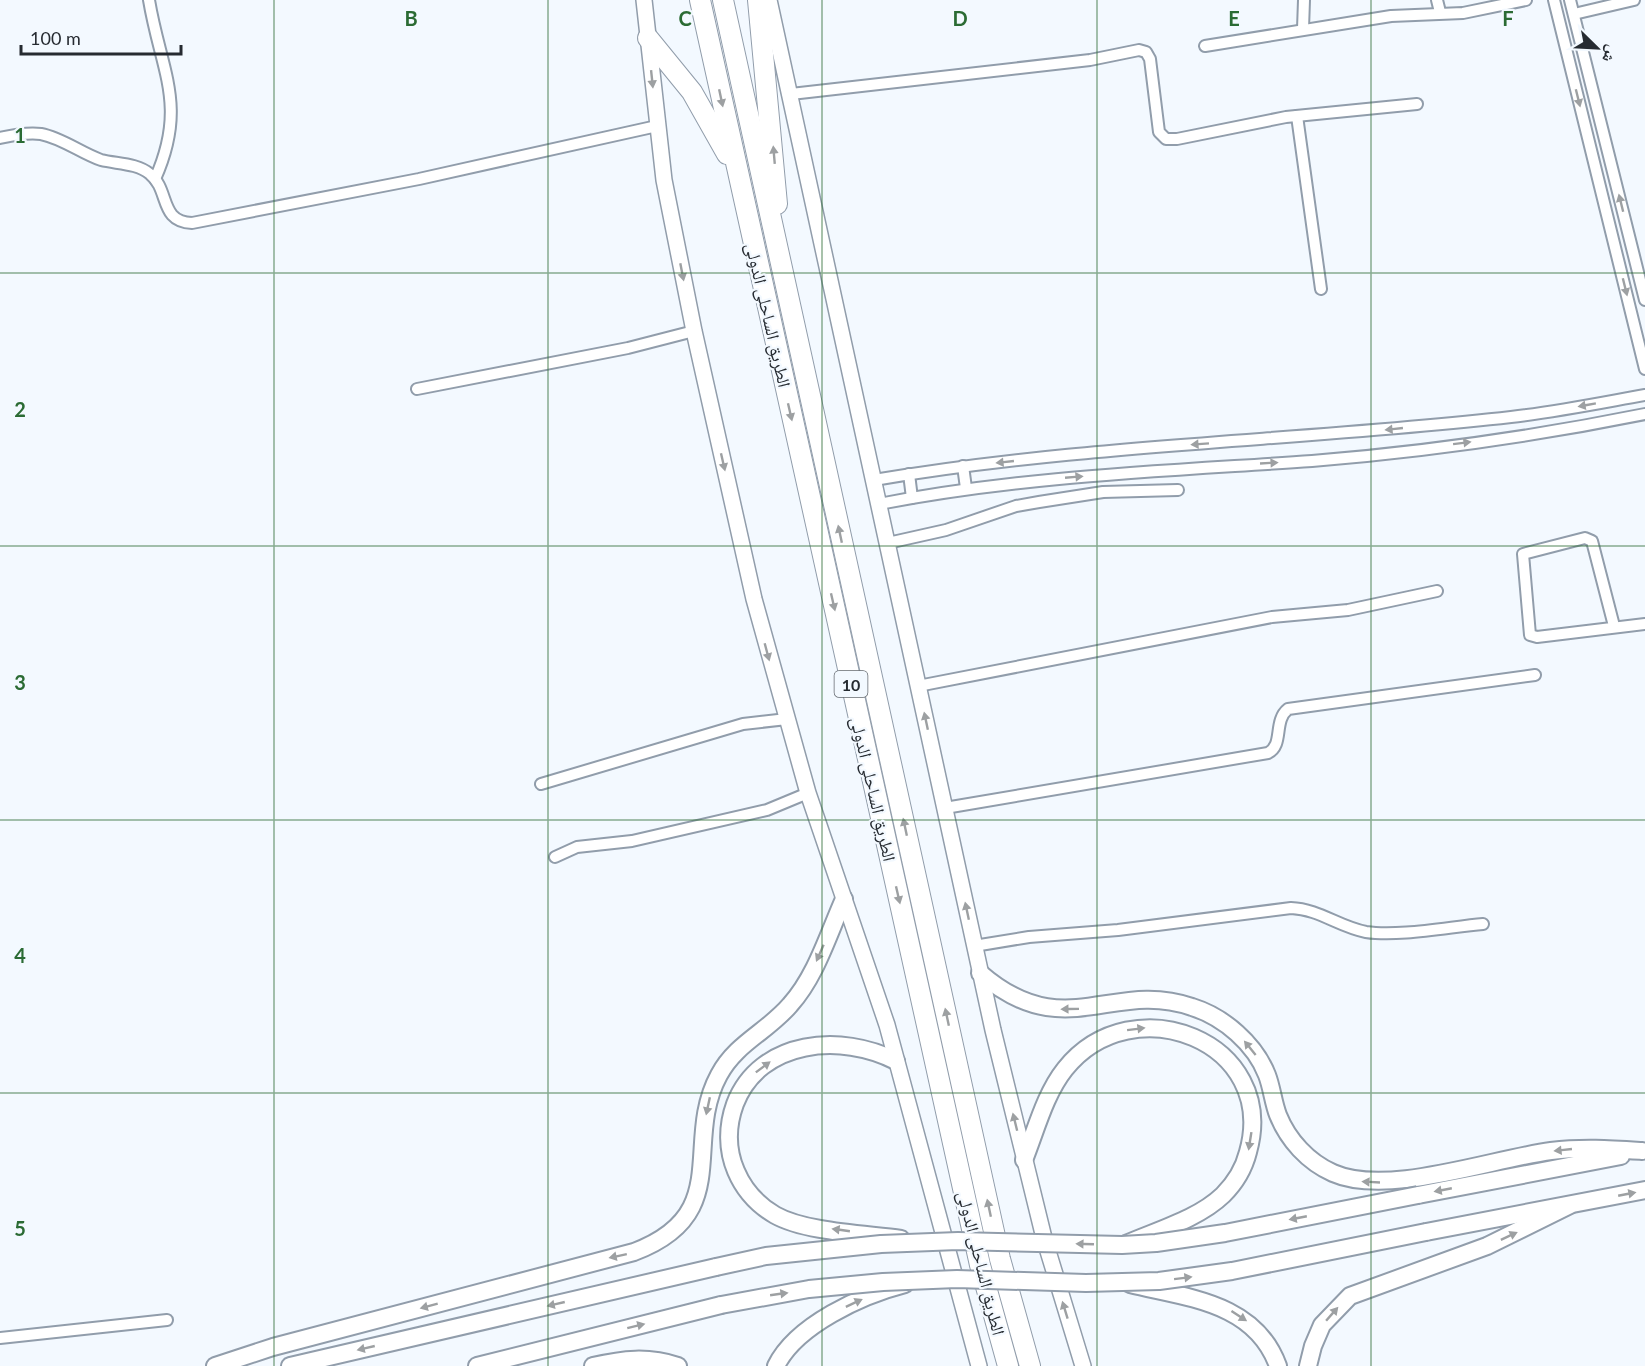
<svg xmlns="http://www.w3.org/2000/svg" width="1645" height="1366" viewBox="0 0 1645 1366" font-family="Lato,'Noto Naskh Arabic',sans-serif">
	<style>
		.lines { fill: none; stroke-linecap: round; stroke-linejoin: round }
		.street-casing { stroke: #919dab; stroke-width: 14 }
		.secondary-casing { stroke: #919dab; stroke-width: 18 }
		.primary-casing { stroke: #919dab; stroke-width: 20 }
		.highway-casing { stroke: #919dab; stroke-width: 22 }
		.street { stroke: #fff; stroke-width: 10 }
		.secondary { stroke: #fff; stroke-width: 15 }
		.primary { stroke: #fff; stroke-width: 16 }
		.highway { stroke: #fff; stroke-width: 20 }
		.primary-bridge-casing { stroke: #919dab; stroke-width: 20; stroke-linecap: butt }
		.primary-bridge { stroke: #fff; stroke-width: 16 }
		.oneway { fill: #9da0a2 }
		.grid { fill: none; stroke: #2b6b34; stroke-width: 1.5; stroke-opacity: 0.55 }
		.labels { text-anchor: middle; dominant-baseline: central; stroke-width: 4.5; stroke-linejoin: round; paint-order: stroke }
		.shield { fill: #f3f9ff; stroke: #64696f; stroke-width: 1.5 }
		.shield-label { font-size: 16px; font-weight: bold; fill: #262b31 }
		.street-label { font-size: 18px; fill: #262b31; stroke: #f3f9ff }
		.grid-label { font-size: 20px; text-anchor: middle; font-weight: bold; fill: #2b6b34; stroke: #f3f9ff; stroke-width: 4.5; stroke-linejoin: round; paint-order: stroke }
	</style>
	<rect width="100%" height="100%" fill="#f3f9ff"/>
	<g class="lines">
		<defs>
			<g id="street">
				<path d="M149,0C161,72 188,105 155,179"/>
				<polyline points="1437,0 1440,12"/>
				<polyline points="1554,0 1645,369"/>
				<polyline points="1570,0 1645,300"/>
				<polyline points="1574,14 1634,0"/>
				<polyline points="1303,29 1304,0"/>
				<polyline points="1205,46 1391,16 1463,13 1526,0"/>
				<polyline points="791,94 1090,60 1139,50 1146,52 1150,59 1159,132 1166,139 1177,139 1286,117 1417,104"/>
				<polyline points="1297,116 1321,289"/>
				<path d="M0,138C13,135 27,132 41,134C62,138 81,153 101,160C117,164 137,163 150,174C170,190 159,222 192,223L419,179L657,126"/>
				<polyline points="417,389 628,348 694,331"/>
				<polyline points="963,466 966,488"/>
				<polyline points="909,474 912,498"/>
				<path d="M874,480C1085,444 1299,441 1511,417C1556,412 1600,403 1645,395"/>
				<path d="M879,504C1022,476 1167,471 1312,461C1424,452 1536,436 1645,414"/>
				<polyline points="888,543 946,530 1016,506 1039,502 1103,492 1178,490"/>
				<polyline points="1614,626 1592,541 1585,538 1523,554 1530,635 1537,637 1645,624"/>
				<polyline points="918,686 1272,617 1348,610 1437,591"/>
				<polyline points="541,784 743,724 787,719"/>
				<path d="M945,808L1268,753C1284,745 1273,721 1288,709L1535,675"/>
				<polyline points="555,857 577,847 632,841 767,810 808,793"/>
				<path d="M974,946L1029,937L1118,930L1291,908C1319,909 1339,927 1366,932C1398,937 1449,927 1483,924"/>
				<polyline points="0,1338 167,1320"/>
			</g>
			<g id="secondary">
				<polyline points="644,0 664,180 694,331 754,599 808,793 887,1025 979,1366"/>
				<polyline points="769,0 993,1030 1044,1238 1083,1366"/>
			</g>
			<g id="primary">
				<path d="M980,973C1064,1046 1112,979 1192,1007C1224,1017 1255,1044 1267,1075C1272,1088 1273,1102 1278,1115C1288,1140 1308,1162 1333,1173C1387,1197 1491,1159 1551,1151C1582,1147 1611,1149 1642,1151"/>
				<path d="M896,1061C842,1033 760,1039 735,1104C727,1126 727,1150 736,1171C744,1190 758,1205 775,1215C805,1232 865,1234 901,1239"/>
				<path d="M1024,1160C1036,1130 1045,1094 1065,1069C1133,984 1279,1042 1248,1152C1244,1168 1235,1183 1223,1195C1198,1219 1158,1230 1126,1244"/>
				<polyline points="1418,1195 1621,1156"/>
				<polyline points="1426,1232 1645,1190"/>
				<path d="M1130,1284C1187,1298 1255,1302 1278,1366"/>
				<path d="M215,1366L273,1347L634,1252C735,1214 682,1143 719,1075C736,1043 767,1032 790,1005C816,976 828,935 844,899"/>
				<polyline points="290,1366 716,1267"/>
				<polyline points="477,1366 721,1305"/>
				<path d="M593,1366C623,1359 648,1356 678,1366"/>
				<path d="M776,1366C796,1325 862,1295 905,1284"/>
				<polyline points="1308,1366 1313,1346 1322,1325 1350,1296 1487,1246 1570,1205"/>
			</g>
			<g id="highway">
				<polyline points="700,0 980,1265 1008,1366"/>
				<polyline points="723,0 1000,1259 1030,1366"/>
				<polyline points="758,0 777,204"/>
				<polyline points="648,38 692,92 727,154"/>
			</g>
		</defs>
		<use href="#street" class="street-casing"/>
		<use href="#secondary" class="secondary-casing"/>
		<use href="#primary" class="primary-casing"/>
		<use href="#highway" class="highway-casing"/>
		<use href="#street" class="street"/>
		<use href="#secondary" class="secondary"/>
		<use href="#primary" class="primary"/>
		<use href="#highway" class="highway"/>
		<defs>
			<g id="primary-bridge">
				<polyline points="716,1267 766,1256 881,1244 958,1241 1122,1245 1156,1243 1225,1233 1418,1195"/>
				<polyline points="721,1305 809,1289 883,1282 957,1279 1086,1283 1159,1281 1232,1271 1426,1232"/>
			</g>
		</defs>
		<use href="#primary-bridge" class="primary-bridge-casing"/>
		<use href="#primary-bridge" class="primary-bridge"/>
	</g>
	<defs><path id="oneway-solid" d="M-6-.8H1V-3.2L6.5 0L1 3.2V.8H-6Z" transform="scale(1.5)"/></defs>
	<g class="oneway">
		<use href="#oneway-solid" transform="translate(652 79) rotate(84)"/>
		<use href="#oneway-solid" transform="translate(721 98) rotate(78)"/>
		<use href="#oneway-solid" transform="translate(1578 98) rotate(76)"/>
		<use href="#oneway-solid" transform="translate(774 155) rotate(-95)"/>
		<use href="#oneway-solid" transform="translate(1621 203) rotate(-104)"/>
		<use href="#oneway-solid" transform="translate(682 272) rotate(79)"/>
		<use href="#oneway-solid" transform="translate(1625 287) rotate(76)"/>
		<use href="#oneway-solid" transform="translate(1587 405) rotate(170)"/>
		<use href="#oneway-solid" transform="translate(790 412) rotate(77)"/>
		<use href="#oneway-solid" transform="translate(1394 429) rotate(174)"/>
		<use href="#oneway-solid" transform="translate(1462 443) rotate(-7)"/>
		<use href="#oneway-solid" transform="translate(1200 444) rotate(176)"/>
		<use href="#oneway-solid" transform="translate(723 462) rotate(77)"/>
		<use href="#oneway-solid" transform="translate(1005 462) rotate(174)"/>
		<use href="#oneway-solid" transform="translate(1269 463) rotate(-3)"/>
		<use href="#oneway-solid" transform="translate(1074 477) rotate(-5)"/>
		<use href="#oneway-solid" transform="translate(840 534) rotate(-102)"/>
		<use href="#oneway-solid" transform="translate(833 602) rotate(77)"/>
		<use href="#oneway-solid" transform="translate(767 652) rotate(75)"/>
		<use href="#oneway-solid" transform="translate(926 721) rotate(-102)"/>
		<use href="#oneway-solid" transform="translate(905 827) rotate(-102)"/>
		<use href="#oneway-solid" transform="translate(898 895) rotate(77)"/>
		<use href="#oneway-solid" transform="translate(967 911) rotate(-102)"/>
		<use href="#oneway-solid" transform="translate(820 953) rotate(114)"/>
		<use href="#oneway-solid" transform="translate(1070 1009) rotate(179)"/>
		<use href="#oneway-solid" transform="translate(947 1017) rotate(-102)"/>
		<use href="#oneway-solid" transform="translate(1136 1029) rotate(-7)"/>
		<use href="#oneway-solid" transform="translate(1250 1048) rotate(-129)"/>
		<use href="#oneway-solid" transform="translate(763 1067) rotate(-37)"/>
		<use href="#oneway-solid" transform="translate(708 1106) rotate(102)"/>
		<use href="#oneway-solid" transform="translate(1015 1122) rotate(-104)"/>
		<use href="#oneway-solid" transform="translate(1250 1141) rotate(99)"/>
		<use href="#oneway-solid" transform="translate(1563 1150) rotate(174)"/>
		<use href="#oneway-solid" transform="translate(1371 1182) rotate(-177)"/>
		<use href="#oneway-solid" transform="translate(1443 1190) rotate(169)"/>
		<use href="#oneway-solid" transform="translate(1627 1194) rotate(-11)"/>
		<use href="#oneway-solid" transform="translate(989 1208) rotate(-102)"/>
		<use href="#oneway-solid" transform="translate(1298 1218) rotate(169)"/>
		<use href="#oneway-solid" transform="translate(841 1230) rotate(-172)"/>
		<use href="#oneway-solid" transform="translate(1509 1236) rotate(-25)"/>
		<use href="#oneway-solid" transform="translate(1085 1244) rotate(-178)"/>
		<use href="#oneway-solid" transform="translate(618 1256) rotate(168)"/>
		<use href="#oneway-solid" transform="translate(1183 1278) rotate(-7)"/>
		<use href="#oneway-solid" transform="translate(779 1294) rotate(-8)"/>
		<use href="#oneway-solid" transform="translate(854 1303) rotate(-25)"/>
		<use href="#oneway-solid" transform="translate(556 1304) rotate(167)"/>
		<use href="#oneway-solid" transform="translate(429 1306) rotate(165)"/>
		<use href="#oneway-solid" transform="translate(1065 1310) rotate(-107)"/>
		<use href="#oneway-solid" transform="translate(1332 1314) rotate(-49)"/>
		<use href="#oneway-solid" transform="translate(1239 1316) rotate(33)"/>
		<use href="#oneway-solid" transform="translate(636 1326) rotate(-14)"/>
		<use href="#oneway-solid" transform="translate(366 1348) rotate(167)"/>
	</g>
	<path class="grid" d="M274,0V1366M548,0V1366M822,0V1366M1097,0V1366M1371,0V1366M0,273H1645M0,546H1645M0,820H1645M0,1093H1645"/>
	<g class="labels">
		<rect class="shield" x="834.5" y="671" width="33" height="26" rx="4.5"/>
		<g class="shield-label">
			<text x="851" y="684">10</text>
		</g>
		<g class="street-label">
			<text transform="translate(769 315) rotate(77)">الطريق الساحلى الدولى</text>
			<text transform="translate(874 789) rotate(77)">الطريق الساحلى الدولى</text>
			<text transform="translate(982 1263) rotate(76)">الطريق الساحلى الدولى</text>
		</g>
	</g>
	<g class="grid-label">
		<text x="411" y="26">B</text>
		<text x="685" y="26">C</text>
		<text x="960" y="26">D</text>
		<text x="1234" y="26">E</text>
		<text x="1508" y="26">F</text>
		<text x="20" y="143">1</text>
		<text x="20" y="417">2</text>
		<text x="20" y="690">3</text>
		<text x="20" y="963">4</text>
		<text x="20" y="1236">5</text>
	</g>
	<g transform="translate(1597 48) rotate(114)" stroke="#f3f9ff" stroke-width="4.5" paint-order="stroke">
	<path d="M0-4.5L10 22L0 15L-10 22Z" fill="#262b31"/>
	<text y="-9" font-size="16" font-weight="bold" text-anchor="middle" fill="#262b31">ش</text>
	</g>
	<path d="M21 45v9h160v-9" fill="none" stroke="#262b31" stroke-width="3"/>
	<text x="30" y="45" font-size="18" fill="#262b31" stroke="#f3f9ff" stroke-width="4.5" paint-order="stroke">100 m</text>
</svg>
